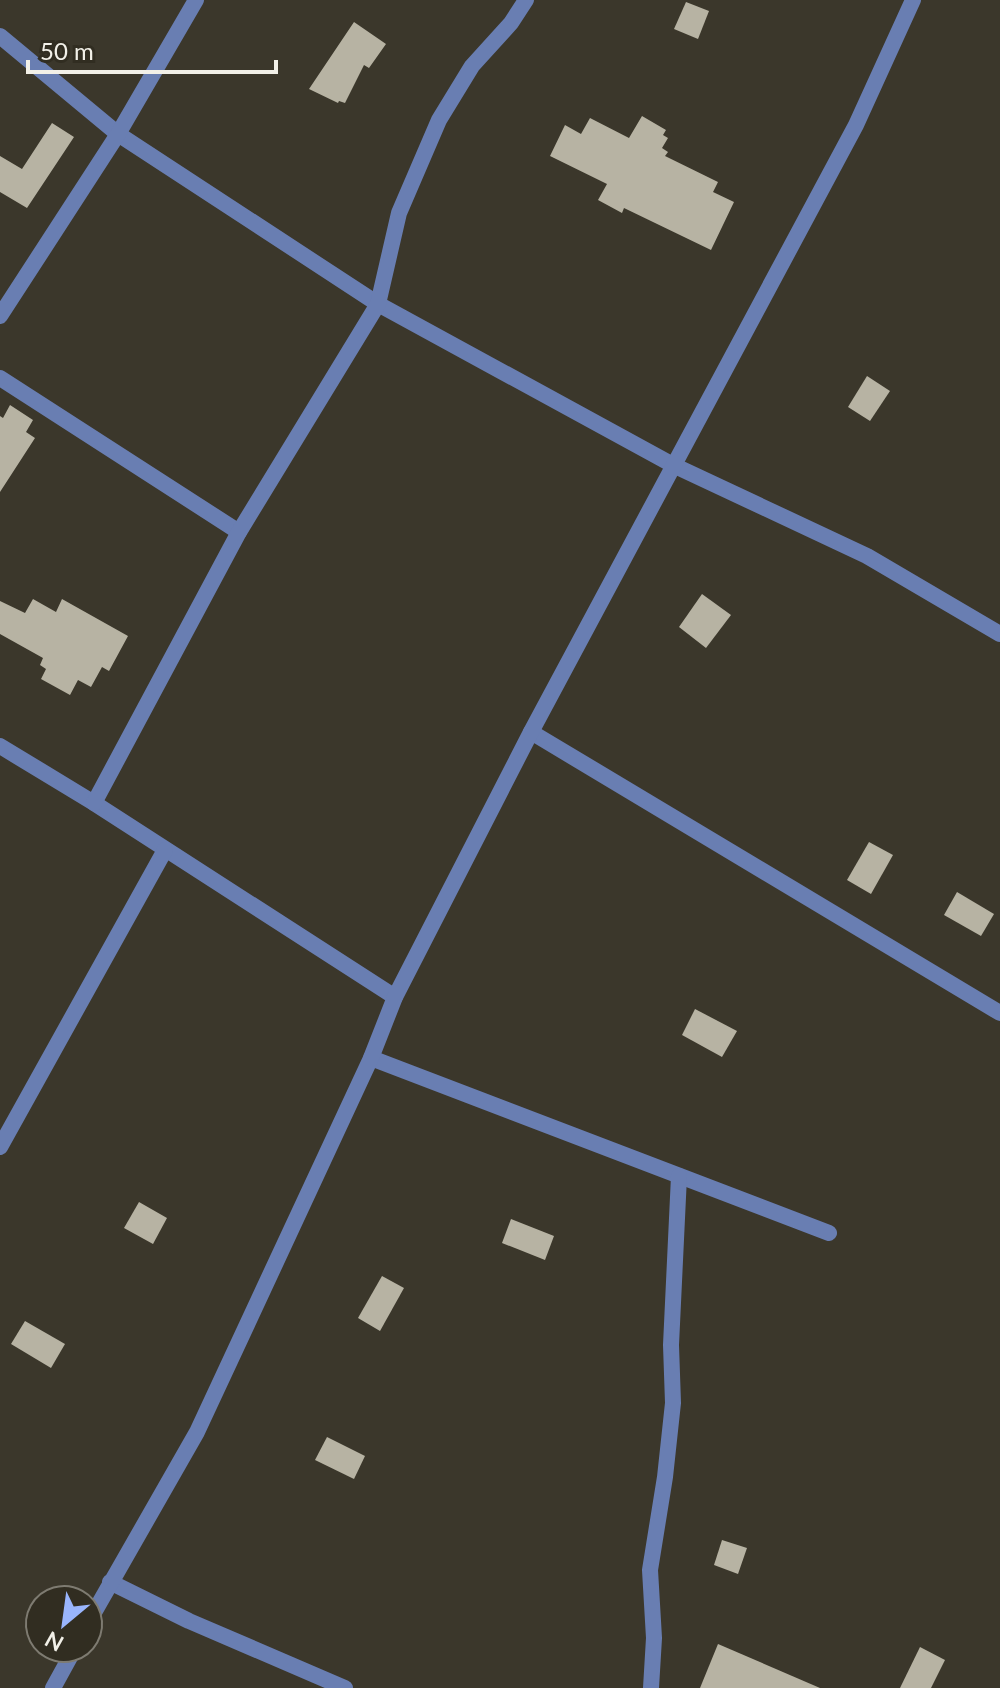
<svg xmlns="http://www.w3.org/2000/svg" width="1000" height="1688" viewBox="0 0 1000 1688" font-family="Lato,sans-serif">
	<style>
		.building { fill: #b7b3a3 }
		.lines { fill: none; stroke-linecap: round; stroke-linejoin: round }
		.minor { stroke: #697eb2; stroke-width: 16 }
	</style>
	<rect width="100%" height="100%" fill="#3b372b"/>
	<g class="building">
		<polygon points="686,2 709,11 698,39 674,29"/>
		<polygon points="354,22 386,44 369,68 364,65 345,103 339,101 338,103 309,89"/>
		<polygon points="642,116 666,130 663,135 668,138 662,148 668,152 665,156 718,182 713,192 734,202 711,250 624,208 622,213 598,200 607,184 550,156 565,125 581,134 590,118 629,138"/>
		<polygon points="52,123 74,137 27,208 0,192 0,156 22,169"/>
		<polygon points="867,376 890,391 870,421 848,407"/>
		<polygon points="10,405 33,420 26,432 35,438 0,492 0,416 3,418"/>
		<polygon points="702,594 731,615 706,648 679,627"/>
		<polygon points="33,599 56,612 62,599 128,636 109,671 102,667 91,687 78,680 70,695 41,679 46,669 40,665 43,658 0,634 0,601 25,613"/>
		<polygon points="869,842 893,855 871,894 847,880"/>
		<polygon points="957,892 994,914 981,936 944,915"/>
		<polygon points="695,1009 737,1031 722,1057 682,1035"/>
		<polygon points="139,1202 167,1218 153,1244 124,1228"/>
		<polygon points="511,1219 554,1236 545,1260 502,1243"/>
		<polygon points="382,1276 404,1288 380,1331 358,1318"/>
		<polygon points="25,1321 65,1344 51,1368 11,1344"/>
		<polygon points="327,1437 365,1456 354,1479 315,1460"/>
		<polygon points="722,1540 747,1548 738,1574 714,1565"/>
		<polygon points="718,1644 820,1688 700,1688"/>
		<polygon points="920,1647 945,1660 931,1688 900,1688"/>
	</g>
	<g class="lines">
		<g class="minor">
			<polyline points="0,36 118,134 378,304 673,465 867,556 1000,634"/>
			<polyline points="0,316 118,134 196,0"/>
			<polyline points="0,378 239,532"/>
			<polyline points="531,732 1000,1013"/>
			<polyline points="0,746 94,803 395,997"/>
			<polyline points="94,803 239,532 378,304 399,213 439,120 472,66 511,23 526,0"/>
			<polyline points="371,1058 829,1233"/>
			<polyline points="0,1147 165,850"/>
			<polyline points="110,1582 189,1621 345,1688"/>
			<polyline points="88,1623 197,1432 371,1058 395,997 531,732 856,125 913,0"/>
			<polyline points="53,1688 75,1648"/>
			<polyline points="651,1688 654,1638 650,1570 665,1477 673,1403 671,1345 679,1176"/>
		</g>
	</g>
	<g transform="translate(64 1624) rotate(209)"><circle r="38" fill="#312d21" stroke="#7e7b71" stroke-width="2"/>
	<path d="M0-6L14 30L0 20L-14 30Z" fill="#99b5fd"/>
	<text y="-12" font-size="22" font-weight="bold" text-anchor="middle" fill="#f2f0e8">N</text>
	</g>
	<path d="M28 60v12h248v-12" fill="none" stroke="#f2f0e8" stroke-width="4"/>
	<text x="40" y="60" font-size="24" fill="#f2f0e8" stroke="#312d21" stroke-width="6" paint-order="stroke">50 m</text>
</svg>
